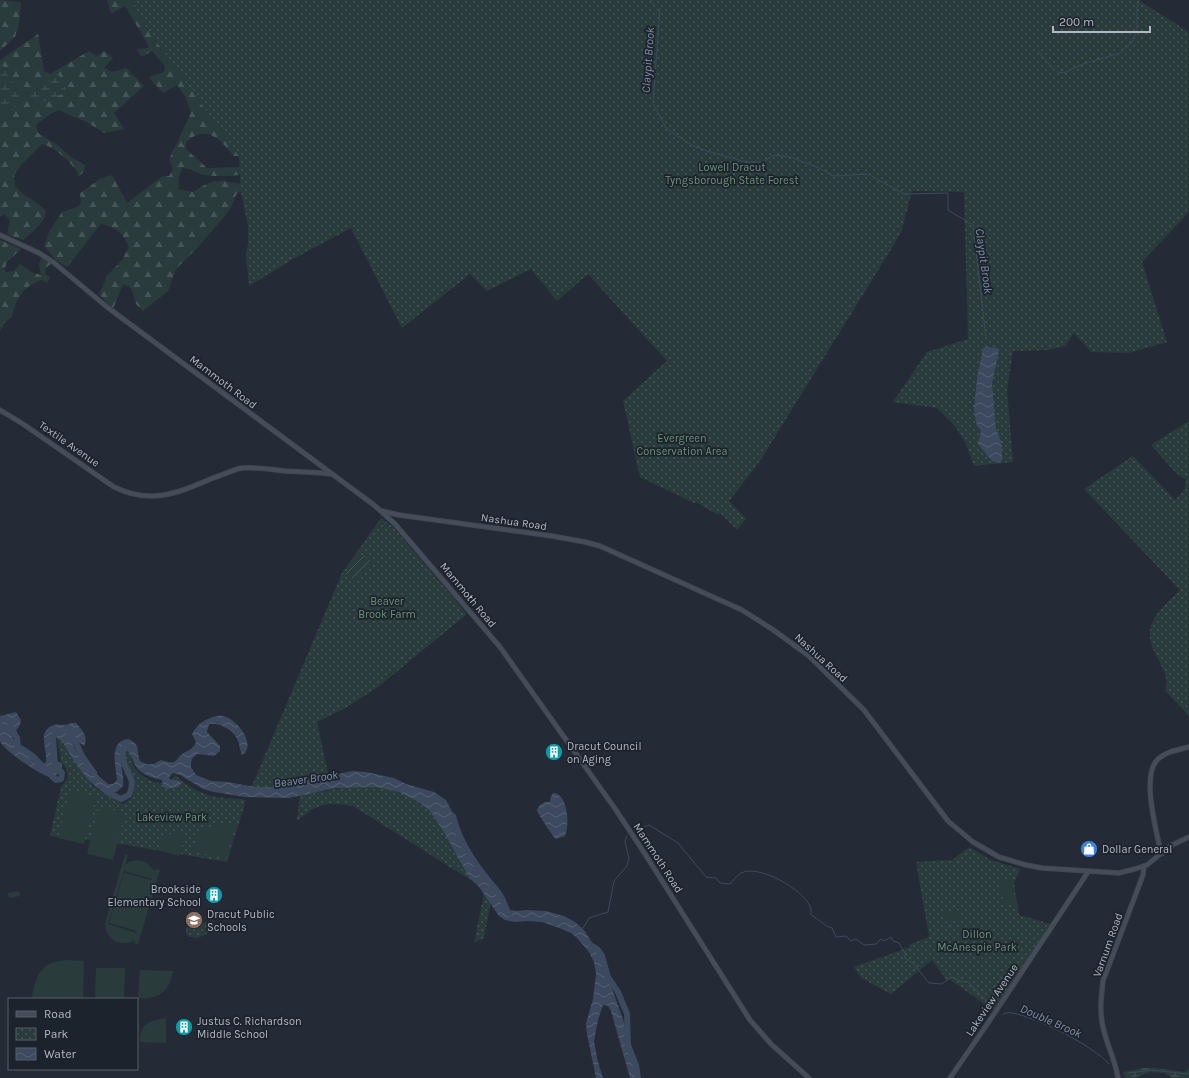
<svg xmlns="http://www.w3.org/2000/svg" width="1189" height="1078" viewBox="0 0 1189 1078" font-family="Karla,sans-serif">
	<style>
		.forest { fill: url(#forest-firs) }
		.wetland { fill: url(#wetland-marsh) }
		.park { fill: url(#park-dots) }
		.garden { fill: url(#garden-furrows) }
		.pitch { fill: #2a3b3c; fill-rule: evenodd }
		.water { fill: url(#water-waves) }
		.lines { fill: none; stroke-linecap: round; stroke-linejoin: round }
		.stream { stroke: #3c495e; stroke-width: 1 }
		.river { stroke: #3c495e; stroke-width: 6 }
		.secondary-casing { stroke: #414751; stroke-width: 5.5 }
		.secondary { stroke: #464d5a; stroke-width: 3.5 }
		.labels { text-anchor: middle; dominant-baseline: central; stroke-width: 3.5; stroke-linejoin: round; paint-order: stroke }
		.park-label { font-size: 11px; fill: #6d9277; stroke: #1d232c }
		.street-label { font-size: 11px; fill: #b3b8c4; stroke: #1d232c }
		.poi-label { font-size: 11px; fill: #b3b8c4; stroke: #1d232c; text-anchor: start }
		.water-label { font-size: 12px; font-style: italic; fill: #7e8ea8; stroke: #1d232c }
	</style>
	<defs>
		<pattern id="forest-firs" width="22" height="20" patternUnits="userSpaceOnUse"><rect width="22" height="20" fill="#2a3b3c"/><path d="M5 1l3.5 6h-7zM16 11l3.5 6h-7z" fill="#465557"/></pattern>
		<pattern id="wetland-marsh" width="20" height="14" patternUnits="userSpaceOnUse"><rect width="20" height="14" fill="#2a3b3c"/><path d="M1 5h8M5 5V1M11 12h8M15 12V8" fill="none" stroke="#465557"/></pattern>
		<pattern id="park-dots" width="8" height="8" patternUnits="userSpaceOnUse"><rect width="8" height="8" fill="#2a3b3c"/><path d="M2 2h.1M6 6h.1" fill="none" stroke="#465557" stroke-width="1.8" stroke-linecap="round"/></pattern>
		<pattern id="garden-furrows" width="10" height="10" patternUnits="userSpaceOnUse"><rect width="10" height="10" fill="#2a3b3c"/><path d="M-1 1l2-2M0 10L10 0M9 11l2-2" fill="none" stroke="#465557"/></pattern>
		<pattern id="water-waves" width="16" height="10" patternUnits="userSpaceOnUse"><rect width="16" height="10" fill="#3c495e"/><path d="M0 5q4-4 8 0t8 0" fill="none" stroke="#566173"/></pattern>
	</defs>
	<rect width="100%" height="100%" fill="#242b37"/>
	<g class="forest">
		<polygon points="0,0 21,2 19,23 15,37 0,51"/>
		<path d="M107,0H132L141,20L239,156H234C225,146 213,129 197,135C193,136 189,140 186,142V149L207,168L240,167V175C231,176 209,177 201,174C193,172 192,168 182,168L179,177L178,189L193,192C212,179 218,179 241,184V192L237,193L229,211L198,247L176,269L168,291L143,311L136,304L131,288L123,284L113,309L99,294L107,276L122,260L129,247C122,232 117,228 101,224C89,238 79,253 67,267L56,260L44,246L49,232L62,212L79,206L81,201L80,193L100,179L112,175L127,203L163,176H169L173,169L169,159L191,113L185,96L177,85L163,93L149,78L152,76L164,72L165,66L152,51L141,57L137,49L149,48L146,41L125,6L111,14Z"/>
		<path d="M38,34L44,71L50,74L89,51L97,56L104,51L113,58L104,68L112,72L126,68L144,86L114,113L124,129L104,133L87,122L74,117L59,110L50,114L36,125L38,133L56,144L71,157L85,165L83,173L77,177L78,173C71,162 56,148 42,144L21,165L14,175L15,186L24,195L37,203L46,211C46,221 31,234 23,240L7,234L10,220L4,214L0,217V114L9,113L23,99L41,103L59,75L35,92L19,93L0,62V60Z"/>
		<path d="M0,240L21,249L6,263L5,272L14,271L20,264L31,272L41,275L39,265L41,258L52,263L46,268L45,274L50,277L47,283L41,280C23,287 16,298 12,317L4,323L0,331Z"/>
	</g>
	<g class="wetland">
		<polygon points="0,62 19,93 35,92 59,75 67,92 41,103 23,99 9,113 0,114"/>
		<path d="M1143,1068H1155L1185,1072L1189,1069V1078H1172L1164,1073L1150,1072L1135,1078H1125L1123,1072C1130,1071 1136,1069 1143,1068Z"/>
	</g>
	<g class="park">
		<polygon points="132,0 1138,0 1189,32 1189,212 1142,262 1167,342 1128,353 1091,352 1074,333 1065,346 1048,350 1013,351 1007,390 1013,462 974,466 966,444 955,426 937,408 893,402 927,352 968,339 964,192 912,191 901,233 760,461 729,501 746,519 737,530 720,513 718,515 696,502 694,503 640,477 623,401 667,361 588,274 557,301 531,269 487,291 470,274 402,328 351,228 293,259 249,286 246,256 248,244 248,226 241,192 239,156 141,20"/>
		<path d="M1189,421V717C1186,711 1171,697 1165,691C1174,670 1141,648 1152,623C1158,609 1170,601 1180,590L1084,489L1133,456L1175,500L1185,489L1186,480L1175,472L1151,445Z"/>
		<polygon points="381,518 393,527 467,614 378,687 347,707 317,722 331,787 249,793 342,573"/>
		<path d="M60,733L87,774L92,785L104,794L123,804C145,792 130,777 126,760C125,757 126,753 127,751L130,750C134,754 131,760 133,765C138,776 160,789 171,780C173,779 174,776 175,775C187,787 206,797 224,798C231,799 239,798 246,800L227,862L121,844L50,836L61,787L68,778L66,768L61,761L57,736Z"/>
		<path d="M368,783L402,788L441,807L459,848L493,890L484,938L474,943L485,889L353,806C324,802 319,803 297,821L300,793L326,791Z"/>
		<polygon points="969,847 991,860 1020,869 1014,883 1019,915 1051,924 993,1010 949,979 947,981 932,960 891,994 861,978 854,967 910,947 909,945 929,937 916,862 952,860"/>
		<path d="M195,920L202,923L213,921L215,927C210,933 202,937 195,938L194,937H189L186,933V928Z"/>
	</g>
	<polygon class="garden" points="359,553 372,562 357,582 345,572"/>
	<g class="pitch">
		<polygon points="70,790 96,797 84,844 58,838"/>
		<polygon points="99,806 125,813 113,860 87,854"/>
		<path d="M221,823L235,824L226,859L193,851C198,832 203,829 221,823Z"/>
		<polygon points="174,832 185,832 180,856 157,850 163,838"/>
		<path d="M125,854H128L126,864C137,857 148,860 154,871L156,869L160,870L138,944L134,943L135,940C119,949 102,937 106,920ZM124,871L152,879V880L124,873L109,923L137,931L136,933L108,924Z"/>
		<polygon points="1012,879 1013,886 1000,888 999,881"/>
		<polygon points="1013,887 1014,895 1002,897 1001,889"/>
		<polygon points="19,891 20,896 9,898 8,893"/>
		<polygon points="1014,896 1015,904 1003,905 1002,898"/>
		<polygon points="959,910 961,919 944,922 942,914"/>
		<path d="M65,960L84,961L83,999L32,998C33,987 37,972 46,966C52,962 59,961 65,960Z"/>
		<polygon points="96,968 125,968 124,999 95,999"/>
		<path d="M140,970L173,971C170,991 158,1000 138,998Z"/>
		<path d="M166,1018V1043L140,1042C139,1024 151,1020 166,1018Z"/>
	</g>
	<g class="water">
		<polygon points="987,347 997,348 999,351 992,384 996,429 1001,441 1002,449 1002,460 1000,463 992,461 978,444 981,431 976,423 974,409 977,378 983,348"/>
		<path d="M16,712L21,720L20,725L12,736C15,745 23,744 28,751C31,755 32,763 37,764C41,765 43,764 46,762C48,750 36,730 54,725C58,724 61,725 64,725C69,725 72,722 76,723C82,730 89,737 84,746L77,741L76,738L72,737C69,751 98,775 108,784H113L117,780C116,767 108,741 128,739C141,745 136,749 140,761L146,764H154L161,760C164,761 170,763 174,762C177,761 178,757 181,755C187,750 193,750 196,742L192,734C196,727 200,722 208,719C213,717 217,715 223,716C236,718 258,745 242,755C240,750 239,742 236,737C232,729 217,722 209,724L207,732L220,746V751L214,756L197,754L192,759L191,763V767L196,775L211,781L228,782L255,787H274L353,771L366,772L394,778L406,784L434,792L446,800L453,813L457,836L464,849L481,869L505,907L510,910L517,911L526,910L546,911L564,916L575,922L584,930L599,953L623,1019L638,1078H630L611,1011L608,1006L603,1005L598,1020L594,1041L598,1062L603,1078H596L587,1034L586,1023L593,999L596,974L594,962L589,952L577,938L571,933L554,926L542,922L527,921L515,922L505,920L499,916L479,887L469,877L445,834L430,811L421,803L399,792L376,787L336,788L289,798L245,797L214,792L203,789L180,775L173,773L170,776L169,779L180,781L181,784L178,787L166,789L163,786L162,780C153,778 145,776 138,769C132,763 133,752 124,749C117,760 125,774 123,786C119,790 116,794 110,793C90,791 71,756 62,741L56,737L53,739C51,747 49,756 56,761L62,763C63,767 61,770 58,774C55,776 53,778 50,777C41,776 2,749 0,741C0,733 0,723 0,716Z"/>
		<path d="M553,793C568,793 570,826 565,836L556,839C554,838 538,814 537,811C537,808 538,808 540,805L545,802H550L551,796Z"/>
	</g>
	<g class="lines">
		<g class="stream">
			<polyline points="651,0 654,4"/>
			<polyline points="660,8 653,103 666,128 691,145 707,151 746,162 763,162 774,155 791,157 819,168 833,176 868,174 904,194 948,193 948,210 973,225 986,338"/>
			<polyline points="1039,52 1053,69"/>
			<polyline points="1058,72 1064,73 1083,64 1120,53 1132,42 1137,31 1137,8 1139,0"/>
			<path d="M635,830L649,825L678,843L706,877L716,878L720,883L730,884C733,881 737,875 741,873C759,864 802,889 810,906C811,908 811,912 811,915C819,919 824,926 832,928L836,937L846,936L851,941L856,939L864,945L876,944L881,939L884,941L891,937L893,941L899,943L905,953V958L913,963L929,983L942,984L951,977L962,982L967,981L993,1008"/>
			<polyline points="583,928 589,918 608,912 614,881 627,866 629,858 625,842 627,835"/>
			<path d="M1003,1014C1006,1013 1009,1012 1012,1013C1036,1017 1094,1046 1109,1064"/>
			<polyline points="1128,1073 1152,1070 1189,1074"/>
		</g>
		<g class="river">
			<path d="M0,726L12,729L17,738L18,747C34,753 43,769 56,780L61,779L62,773L55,765L53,738L56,733"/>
			<polyline points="67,730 76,743 82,756 94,773"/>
			<path d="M102,788L107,792L121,799L129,795C131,791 132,787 132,782C129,771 117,758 126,746H129"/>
			<path d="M453,816C460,845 479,870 498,892C503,898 505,907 509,914"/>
			<polyline points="592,946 598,950 602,956 608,977 618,992 627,1014 628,1045 636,1065 638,1078"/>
		</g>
		<defs>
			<g id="secondary">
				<polyline points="0,235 39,253 53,262 107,307 374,505 395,524 500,647 616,810 645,854 750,1020 771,1044 809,1078"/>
				<path d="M0,410L23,424L114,487C151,505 178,493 213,478C223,475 232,470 242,468C256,467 271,469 285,471C300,472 315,472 330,474"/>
				<polyline points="382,511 399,515 552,536 585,542 600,546 742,610 772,629 809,656 864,710 948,821 973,842 999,857 1026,865 1042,868 1119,873 1135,869 1147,865 1170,846 1189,837"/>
				<path d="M1163,853L1160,849C1156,828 1141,775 1158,759C1167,751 1178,750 1189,747"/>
				<polyline points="950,1078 988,1023 1088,872"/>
				<path d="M1118,1078C1115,1059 1108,1048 1104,1031C1099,1014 1101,998 1103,981L1143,875L1144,866"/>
			</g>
		</defs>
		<use href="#secondary" class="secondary-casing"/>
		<use href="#secondary" class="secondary"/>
	</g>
	<defs>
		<symbol id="building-disc" viewBox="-11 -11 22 22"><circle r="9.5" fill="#0f9aa8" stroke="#1d232c"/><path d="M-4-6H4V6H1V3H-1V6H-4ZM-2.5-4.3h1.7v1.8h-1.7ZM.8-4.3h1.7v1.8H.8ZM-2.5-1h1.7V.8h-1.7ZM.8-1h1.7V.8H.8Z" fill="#fff"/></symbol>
		<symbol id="shop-disc" viewBox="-11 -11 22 22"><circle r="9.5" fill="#3f7fe0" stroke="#1d232c"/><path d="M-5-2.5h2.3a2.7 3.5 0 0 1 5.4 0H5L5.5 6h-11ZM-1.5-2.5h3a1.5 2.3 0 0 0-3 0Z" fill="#fff"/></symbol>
		<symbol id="school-disc" viewBox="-11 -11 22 22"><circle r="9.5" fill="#8d6e63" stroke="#1d232c"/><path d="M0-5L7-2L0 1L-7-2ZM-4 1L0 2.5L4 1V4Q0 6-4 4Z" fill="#fff"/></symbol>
	</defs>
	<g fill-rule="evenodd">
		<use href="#building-disc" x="544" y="742" width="20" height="20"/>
		<use href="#shop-disc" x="1079" y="839" width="20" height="20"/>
		<use href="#building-disc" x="204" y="885" width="20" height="20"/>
		<use href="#school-disc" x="184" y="910" width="20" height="20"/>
		<use href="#building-disc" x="174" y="1017" width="20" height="20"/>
	</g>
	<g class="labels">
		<g class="park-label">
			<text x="732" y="167">Lowell Dracut<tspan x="732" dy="13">Tyngsborough State Forest</tspan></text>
			<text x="682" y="438">Evergreen<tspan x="682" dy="13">Conservation Area</tspan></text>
			<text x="387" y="601">Beaver<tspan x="387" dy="13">Brook Farm</tspan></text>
			<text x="172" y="817">Lakeview Park</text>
			<text x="977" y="934">Dillon<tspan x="977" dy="13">McAnespie Park</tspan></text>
		</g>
		<g class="street-label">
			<text transform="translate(223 382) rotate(37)">Mammoth Road</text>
			<text transform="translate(69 444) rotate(35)">Textile Avenue</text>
			<text transform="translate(514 522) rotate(8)">Nashua Road</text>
			<text transform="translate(468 595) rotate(50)">Mammoth Road</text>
			<text transform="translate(821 658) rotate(42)">Nashua Road</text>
			<text transform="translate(658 858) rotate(57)">Mammoth Road</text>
			<text transform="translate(1108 945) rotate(-70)">Varnum Road</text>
			<text transform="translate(992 1000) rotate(-56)">Lakeview Avenue</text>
		</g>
		<g class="poi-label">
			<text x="567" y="746">Dracut Council<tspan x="567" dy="13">on Aging</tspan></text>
			<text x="1102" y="849">Dollar General</text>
			<text x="201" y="889" text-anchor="end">Brookside<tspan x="201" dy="13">Elementary School</tspan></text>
			<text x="207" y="914">Dracut Public<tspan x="207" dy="13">Schools</tspan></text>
			<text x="197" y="1021">Justus C. Richardson<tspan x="197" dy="13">Middle School</tspan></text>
		</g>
		<g class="water-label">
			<text transform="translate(648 60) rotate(-86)">Claypit Brook</text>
			<text transform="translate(984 261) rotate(82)">Claypit Brook</text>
			<text transform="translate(306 779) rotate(-8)">Beaver Brook</text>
			<text transform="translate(1051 1021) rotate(24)">Double Brook</text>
		</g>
	</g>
	<rect x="8" y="998" width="130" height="72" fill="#1d232c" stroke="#595f69"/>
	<rect x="16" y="1011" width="20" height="6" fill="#464d5a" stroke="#595f69"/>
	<text x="44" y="1018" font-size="12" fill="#b3b8c4">Road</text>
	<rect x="16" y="1028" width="20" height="12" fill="url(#park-dots)" stroke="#595f69"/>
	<text x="44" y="1038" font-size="12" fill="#b3b8c4">Park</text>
	<rect x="16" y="1048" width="20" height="12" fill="url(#water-waves)" stroke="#595f69"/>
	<text x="44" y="1058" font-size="12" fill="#b3b8c4">Water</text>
	<path d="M1053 26v6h97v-6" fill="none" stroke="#b3b8c4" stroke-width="2"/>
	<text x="1059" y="26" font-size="12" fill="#b3b8c4" stroke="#1d232c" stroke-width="3" paint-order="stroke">200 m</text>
</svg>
